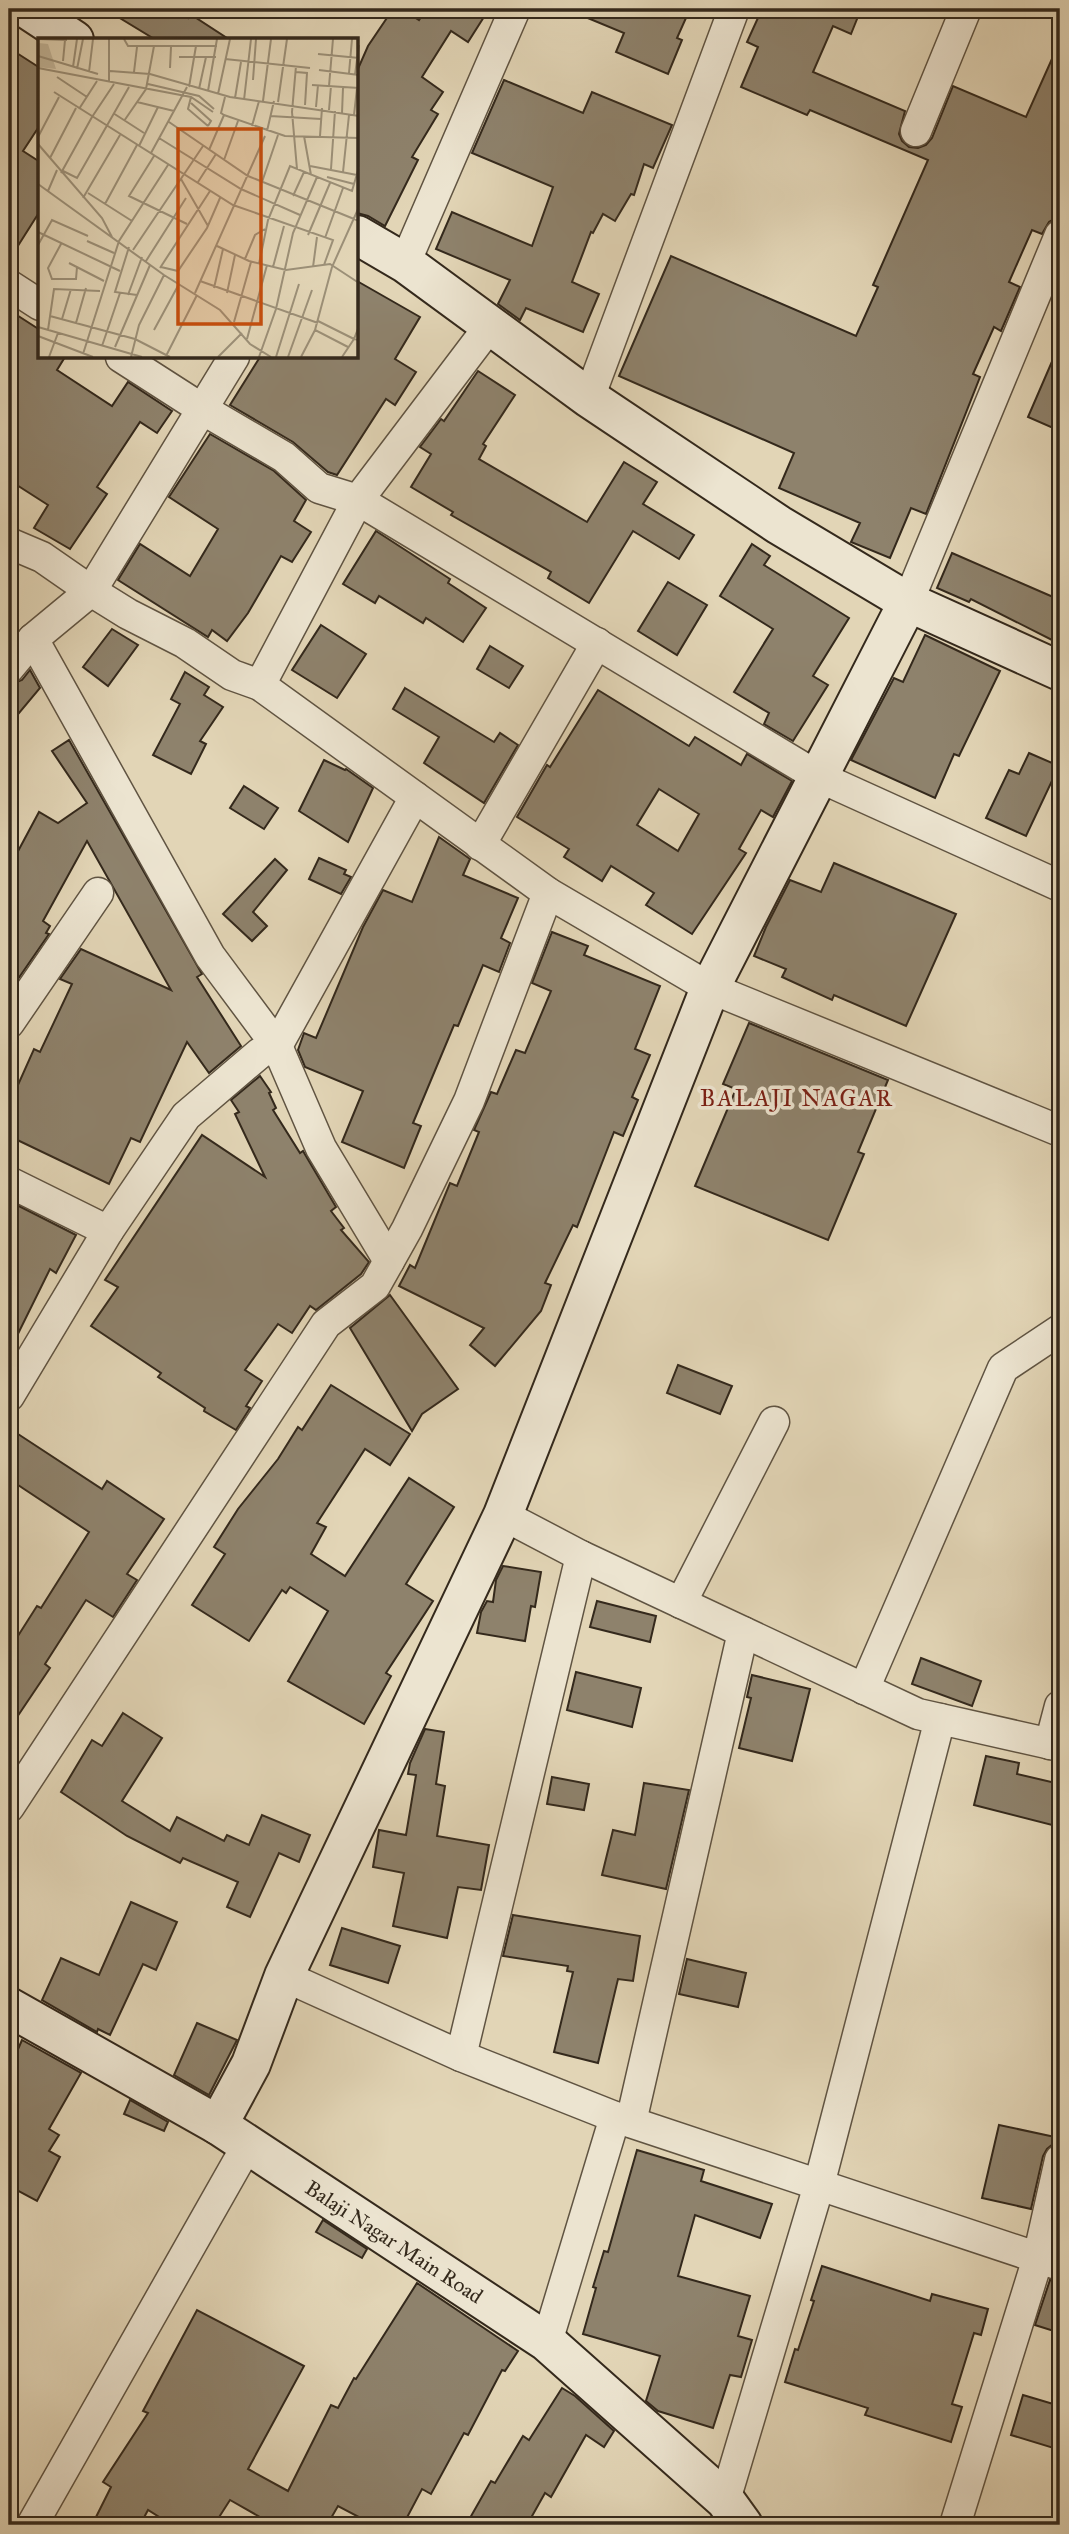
<svg xmlns="http://www.w3.org/2000/svg" width="1069" height="2534" viewBox="0 0 1069 2534" font-family="'IM FELL Great Primer',serif">
	<style>
		.building { fill: #8e826c; stroke: #34291c; stroke-width: 2; fill-rule: evenodd }
		.lines { fill: none; stroke-linecap: round; stroke-linejoin: round }
		.street-casing { stroke: #605442; stroke-width: 33 }
		.secondary-casing { stroke: #34291c; stroke-width: 42 }
		.street { stroke: #ece4d0; stroke-width: 30 }
		.secondary { stroke: #ece4d0; stroke-width: 38 }
		.labels { text-anchor: middle; dominant-baseline: central; stroke-width: 7; stroke-linejoin: round; paint-order: stroke }
		.street-label { font-size: 21px; fill: #34291c; stroke: #ece4d0 }
		.neighbourhood-label { font-size: 23px; letter-spacing: 2px; fill: #7a1f14; stroke: #ece4d0 }
		.inset-road { fill: none; stroke: #9c9078; stroke-width: 2 }
		.view { fill: #c44f0f; fill-opacity: 0.15; stroke: #c44f0f; stroke-width: 3.5 }
		.inset-edge { fill: none; stroke: #34291c; stroke-width: 3.5 }
	</style>
	<rect width="100%" height="100%" fill="#e2d5b6"/>
	<filter id="stains"><feTurbulence type="fractalNoise" baseFrequency=".00286" numOctaves="4"/><feColorMatrix values="0 0 0 0 .2 0 0 0 0 .09 0 0 0 0 .02 0 0 0 .5 -.17"/></filter>
	<radialGradient id="worn" r=".72"><stop offset=".6" stop-color="#630" stop-opacity="0"/><stop offset="1" stop-color="#630" stop-opacity=".3"/></radialGradient>
	<g class="building">
		<polygon points="105,9 174,9 188,18 190,14 230,40 156,40"/>
		<polygon points="393,9 402,9 419,20 423,14 414,9 489,9 468,42 451,31 422,77 443,92 431,110 438,114 412,157 418,160 385,226 368,216 357,213 357,71 368,46"/>
		<polygon points="566,9 690,9 677,38 682,40 668,74 616,52 624,33"/>
		<polygon points="762,9 861,9 851,34 833,26 813,72 905,111 899,134 902,141 909,147 918,148 926,145 932,138 953,86 1026,117 1060,41 1060,205 1054,219 1049,222 1042,234 1032,230 1009,282 1020,287 1001,331 994,327 973,374 980,377 926,514 911,508 890,558 851,542 860,523 779,488 794,453 619,376 671,256 856,336 878,287 873,285 928,160 810,110 807,115 741,87 758,47 747,42"/>
		<polygon points="9,48 40,68 40,125 23,151 40,162 40,211 9,260"/>
		<polygon points="504,80 583,113 592,92 672,125 653,168 644,164 634,195 631,194 615,221 603,214 593,233 591,232 572,282 599,294 583,332 526,308 520,320 498,304 510,280 436,249 452,212 532,246 553,187 472,153"/>
		<polygon points="357,281 420,317 395,359 416,372 395,405 386,399 337,475 328,472 293,442 230,405 260,357 357,357"/>
		<polygon points="9,310 40,330 40,357 65,357 57,370 112,406 128,382 172,411 157,433 140,422 97,487 107,494 70,549 34,528 48,505 9,480"/>
		<polygon points="1060,343 1060,431 1028,417"/>
		<polygon points="478,371 515,395 483,444 486,446 479,459 587,522 624,462 657,482 643,504 694,535 679,559 633,531 589,603 548,578 551,572 451,515 453,512 411,487 431,454 420,447 441,419 444,421"/>
		<polygon points="210,434 274,471 306,500 294,521 311,532 292,562 281,556 248,613 227,641 212,630 208,637 118,580 140,544 190,576 218,529 169,497"/>
		<polygon points="376,531 450,579 448,583 486,608 463,642 426,618 423,623 379,596 375,603 343,584"/>
		<polygon points="752,544 770,556 764,565 849,618 813,676 828,685 793,741 764,724 769,713 734,692 773,629 720,596"/>
		<polygon points="952,553 1060,600 1060,644 971,599 969,602 937,588"/>
		<polygon points="668,582 707,605 677,655 638,631"/>
		<polygon points="321,625 366,654 337,698 292,670"/>
		<polygon points="112,629 138,645 108,686 83,667"/>
		<polygon points="925,635 1000,671 959,756 954,754 935,798 851,760 894,678 903,682"/>
		<polygon points="490,646 523,666 509,688 477,669"/>
		<polygon points="30,670 40,688 9,725 9,685 22,680"/>
		<polygon points="185,672 209,687 204,695 223,707 200,741 206,744 191,774 153,755 180,704 171,699"/>
		<polygon points="405,688 494,742 500,733 518,745 484,803 424,763 439,737 393,709"/>
		<path d="M598,690L689,746L695,737L741,765L747,754L792,781L773,817L761,810L739,849L746,853L692,934L646,905L654,893L611,866L602,881L564,857L569,849L517,817L547,765L550,767ZM659,789L699,814L678,851L637,825Z"/>
		<polygon points="69,740 202,974 197,977 241,1046 209,1073 187,1042 140,1142 131,1138 109,1184 9,1136 9,1105 34,1049 40,1052 72,984 60,979 81,949 171,990 87,841 43,921 50,926 46,933 49,934 9,992 9,868 39,812 58,823 87,803 52,751"/>
		<polygon points="1029,753 1059,766 1026,836 986,818 1009,770 1019,774"/>
		<polygon points="324,760 345,770 346,769 373,788 348,842 299,811"/>
		<polygon points="244,786 278,808 264,829 230,808"/>
		<polygon points="439,837 470,859 463,875 518,898 501,938 510,943 499,972 483,965 458,1026 454,1025 413,1123 421,1126 404,1168 342,1142 363,1091 305,1067 298,1050 304,1033 316,1038 363,927 383,890 412,902"/>
		<polygon points="319,858 346,870 344,874 351,877 341,894 309,879"/>
		<polygon points="275,859 287,870 253,912 267,926 252,941 223,914"/>
		<polygon points="834,863 956,914 906,1026 834,995 832,1000 782,977 786,969 754,956 766,927 790,880 821,892"/>
		<polygon points="552,932 588,946 584,955 660,986 635,1049 650,1055 632,1097 638,1100 623,1136 614,1132 577,1227 573,1225 545,1283 551,1285 541,1311 495,1366 470,1345 484,1328 399,1286 410,1265 415,1268 450,1183 457,1186 479,1132 474,1130 491,1092 497,1094 516,1050 525,1053 551,991 532,983"/>
		<polygon points="749,1023 888,1080 858,1152 864,1154 828,1240 695,1186 736,1089 723,1084"/>
		<polygon points="260,1076 271,1092 269,1093 276,1108 273,1110 300,1153 303,1151 336,1207 331,1211 344,1228 341,1230 369,1262 361,1274 316,1310 310,1306 292,1333 278,1324 245,1370 262,1381 246,1406 250,1408 236,1430 204,1411 205,1408 158,1377 161,1373 91,1326 118,1287 105,1280 202,1135 265,1177 235,1114 239,1112 231,1100"/>
		<polygon points="9,1201 76,1235 56,1273 50,1269 9,1352"/>
		<polygon points="390,1295 458,1389 422,1414 412,1431 350,1328"/>
		<polygon points="678,1365 732,1386 720,1414 667,1393"/>
		<polygon points="331,1385 410,1434 390,1465 365,1449 317,1523 326,1527 311,1554 345,1576 409,1478 454,1507 406,1584 433,1601 386,1673 391,1676 364,1724 288,1681 328,1611 290,1587 286,1593 282,1590 249,1641 192,1605 225,1554 214,1547 238,1509 278,1459 298,1427 302,1430"/>
		<polygon points="18,1434 102,1489 107,1481 164,1519 127,1574 137,1580 113,1617 86,1600 45,1664 50,1668 9,1729 9,1650 37,1606 41,1608 89,1532 9,1479 9,1449"/>
		<polygon points="503,1566 541,1572 535,1607 531,1606 525,1641 477,1633 481,1612 487,1601 493,1602 496,1580"/>
		<polygon points="597,1601 656,1616 650,1642 590,1627"/>
		<polygon points="921,1658 981,1681 972,1706 912,1684"/>
		<polygon points="576,1672 641,1688 632,1727 567,1710"/>
		<polygon points="752,1675 810,1689 792,1761 739,1748 751,1698 747,1697"/>
		<polygon points="123,1713 162,1738 122,1801 170,1831 177,1817 224,1841 227,1835 249,1845 262,1815 310,1835 299,1862 279,1853 250,1917 227,1907 238,1882 183,1858 180,1863 127,1836 61,1792 92,1740 102,1746"/>
		<polygon points="425,1729 444,1732 436,1784 445,1786 437,1836 489,1845 481,1890 458,1887 447,1938 393,1926 404,1873 373,1867 379,1830 406,1835 416,1775 408,1774 410,1763"/>
		<polygon points="986,1756 1019,1763 1017,1774 1060,1784 1060,1827 974,1805"/>
		<polygon points="552,1777 589,1784 584,1810 547,1804"/>
		<polygon points="644,1783 689,1790 666,1889 602,1875 613,1830 635,1835"/>
		<polygon points="131,1902 177,1922 156,1970 143,1964 110,2035 98,2029 97,2032 42,2000 61,1958 99,1975"/>
		<polygon points="513,1915 640,1936 633,1981 618,1979 598,2063 554,2052 573,1972 567,1971 568,1966 503,1956"/>
		<polygon points="342,1928 400,1946 388,1983 330,1965"/>
		<polygon points="687,1959 746,1973 738,2007 679,1994"/>
		<polygon points="197,2023 237,2040 209,2095 174,2075"/>
		<polygon points="22,2040 81,2073 49,2129 59,2135 49,2151 60,2157 37,2201 9,2186 9,2070"/>
		<polygon points="130,2100 168,2122 164,2131 124,2114"/>
		<polygon points="999,2125 1055,2137 1053,2144 1047,2149 1043,2156 1031,2209 982,2198"/>
		<polygon points="637,2150 704,2170 701,2181 772,2204 760,2238 695,2215 678,2276 750,2296 738,2336 752,2340 741,2377 730,2375 713,2428 658,2411 646,2401 660,2356 583,2334 596,2288 593,2287 604,2251 608,2252"/>
		<polygon points="323,2220 367,2249 362,2258 316,2232"/>
		<polygon points="822,2266 930,2301 932,2294 988,2309 981,2335 974,2333 952,2404 962,2407 951,2442 865,2415 868,2408 785,2382 795,2349 798,2350 814,2301 811,2300"/>
		<polygon points="1050,2280 1060,2282 1060,2333 1035,2325"/>
		<polygon points="417,2283 518,2351 505,2371 502,2370 468,2435 464,2433 431,2494 422,2489 403,2525 374,2525 338,2506 327,2525 274,2525 230,2500 214,2525 172,2525 148,2510 140,2525 92,2525 111,2487 103,2482 148,2413 143,2411 197,2310 304,2366 248,2469 288,2491 331,2405 338,2408 354,2378 356,2379"/>
		<polygon points="562,2388 575,2396 614,2431 604,2447 586,2435 551,2497 545,2493 527,2525 466,2525 491,2481 495,2483 523,2436 529,2440"/>
		<polygon points="1023,2395 1060,2406 1060,2450 1011,2435"/>
	</g>
	<g class="lines">
		<defs>
			<g id="street">
				<polyline points="916,131 966,9"/>
				<polyline points="405,263 515,9"/>
				<polyline points="9,285 40,305"/>
				<polyline points="121,357 202,409 284,457 319,488 358,500 817,776 1060,886"/>
				<polyline points="589,398 734,9"/>
				<polyline points="9,543 42,557 91,591 128,614 185,643 232,675 260,685 548,893 710,988 1060,1131"/>
				<polyline points="908,602 1060,235"/>
				<polyline points="33,639 210,956 277,1046 321,1148 389,1261"/>
				<polyline points="9,668 33,639 91,591 234,357"/>
				<polyline points="260,685 358,500 489,327"/>
				<polyline points="480,845 597,643"/>
				<polyline points="9,1023 98,893"/>
				<polyline points="9,1182 108,1231"/>
				<polyline points="9,1396 108,1231 186,1116 260,1053 277,1046 415,797"/>
				<polyline points="503,1515 581,1556 918,1714 1060,1746"/>
				<polyline points="681,1603 774,1422"/>
				<polyline points="864,1689 1003,1368 1060,1330"/>
				<polyline points="1050,1744 1060,1706"/>
				<polyline points="9,1807 326,1324 375,1286 407,1229 469,1101 548,893"/>
				<polyline points="284,1976 461,2056 615,2117 1060,2265"/>
				<polyline points="461,2056 581,1556"/>
				<polyline points="631,2122 743,1632"/>
				<polyline points="547,2342 615,2117"/>
				<polyline points="725,2500 819,2185 940,1719"/>
				<polyline points="32,2525 247,2146"/>
				<polyline points="955,2525 1038,2258 1060,2160"/>
			</g>
			<g id="secondary">
				<polyline points="27,9 74,40"/>
				<polyline points="357,235 405,263 589,398 779,525 908,602 1060,671"/>
				<polyline points="9,2007 218,2125 547,2342 725,2500 743,2525"/>
				<polyline points="218,2125 251,2064 284,1976 503,1515 710,988 908,602"/>
			</g>
		</defs>
		<use href="#street" class="street-casing"/>
		<use href="#secondary" class="secondary-casing"/>
		<use href="#street" class="street"/>
		<use href="#secondary" class="secondary"/>
	</g>
	<g class="labels">
		<g class="street-label">
			<text transform="translate(394 2242) rotate(33)">Balaji Nagar Main Road</text>
		</g>
		<g class="neighbourhood-label">
			<text x="797" y="1098">BALAJI NAGAR</text>
		</g>
	</g>
	<g transform="translate(38 38)">
		<rect width="320" height="320" fill="#e2d5b6"/>
		<path d="M0,5L10,6L18,31L0,29Z" fill="#c4b89c"/>
		<path class="inset-road" d="M0,1L29,2M86,1L90,8H179M280,16L321,20M0,18L60,36M141,19H178M187,21L272,30M25,23L27,2M258,28L254,74L259,131M35,29L39,1M0,30L153,59L175,74M132,30L133,9M39,31L45,1M281,32L321,37M72,33L112,36L192,59L321,78M51,34L55,1M96,34L99,9M258,34L269,35L267,67M311,35L314,1M317,37L321,7M19,39L49,59M215,42L218,1M71,44V1M110,46L161,58L176,71M274,47L321,50M291,48L295,1M151,49L158,8M161,51L168,19M170,53L179,1M16,54L195,167L295,202L286,227M180,56L192,1M153,59L150,71L170,88M197,60L203,24M206,62L213,1M225,63L233,1M99,64L136,73M240,64L249,1M153,65L173,83L170,88M278,69L280,47M41,71L59,43M291,72L293,48M75,75L106,95M304,75L305,50M186,77L247,98L321,100M316,77L319,50M232,78L283,81M54,79L76,46M86,83L108,51L116,8M131,84L210,138L321,183M214,88L221,63M229,93L236,63M266,98L273,137M282,98L284,70M0,99L21,59M121,100L203,151L262,177M0,106L64,180L74,199M101,108L120,69M171,112L186,77L183,75L187,59M113,115L149,49M116,118L91,158L149,186M12,120L38,70M186,122L200,83M272,128L319,137M293,131L297,73M25,133L39,140L91,49M305,134L311,77M23,135L54,79M289,139L316,146M143,141L170,188M160,144L178,116M224,144L240,97M0,146L126,237L182,272L212,306L233,319M10,153L19,132M50,155L94,183M255,158L266,134M45,160L82,97M67,166L99,107M0,194L82,233M270,197L292,145M287,200L305,150M49,203L76,215M23,206L10,230L14,241H38L39,229M0,207L14,182L50,198M179,208L211,223L248,232L292,226L321,245M91,209L77,254L99,257M95,212L165,108M207,221L217,197L227,191M108,223L148,160M31,225L66,243M221,226L230,182L252,128L314,153L321,129M123,229L140,233L169,190L182,160M235,229L246,188M275,229L279,199M122,230L172,153M162,243L280,285M176,250L185,211M157,255L227,98M189,255L197,217M90,257L104,219M12,278L97,301L132,319M24,281L33,251M280,283L316,301L321,288M196,284L213,224M38,285L48,250M0,289L104,319M10,292L16,251L62,253M116,292L141,246M0,298L55,319M209,301L229,227M64,308L82,255M77,309L112,227M310,309L277,292L294,229L321,169M45,316L81,203L130,127M128,318L159,257M11,319L20,295M93,319L101,287L126,237M180,319L204,295M221,319L238,271L255,195L279,139M238,319L261,246M250,319L274,252M263,319L277,292M304,319L316,301L321,302"/>
		<path class="view" d="M140,91H223V286H140Z"/>
		<rect width="320" height="320" class="inset-edge"/>
	</g>
	<rect width="1069" height="2534" fill="none" stroke="#e2d5b6" stroke-width="35"/>
	<rect x="10" y="10" width="1048" height="2513" fill="none" stroke="#34291c" stroke-width="3.5"/>
	<rect x="18" y="18" width="1034" height="2499" fill="none" stroke="#34291c" stroke-width="2"/>
	<rect width="100%" height="100%" filter="url(#stains)"/>
	<rect width="100%" height="100%" fill="url(#worn)"/>
</svg>
